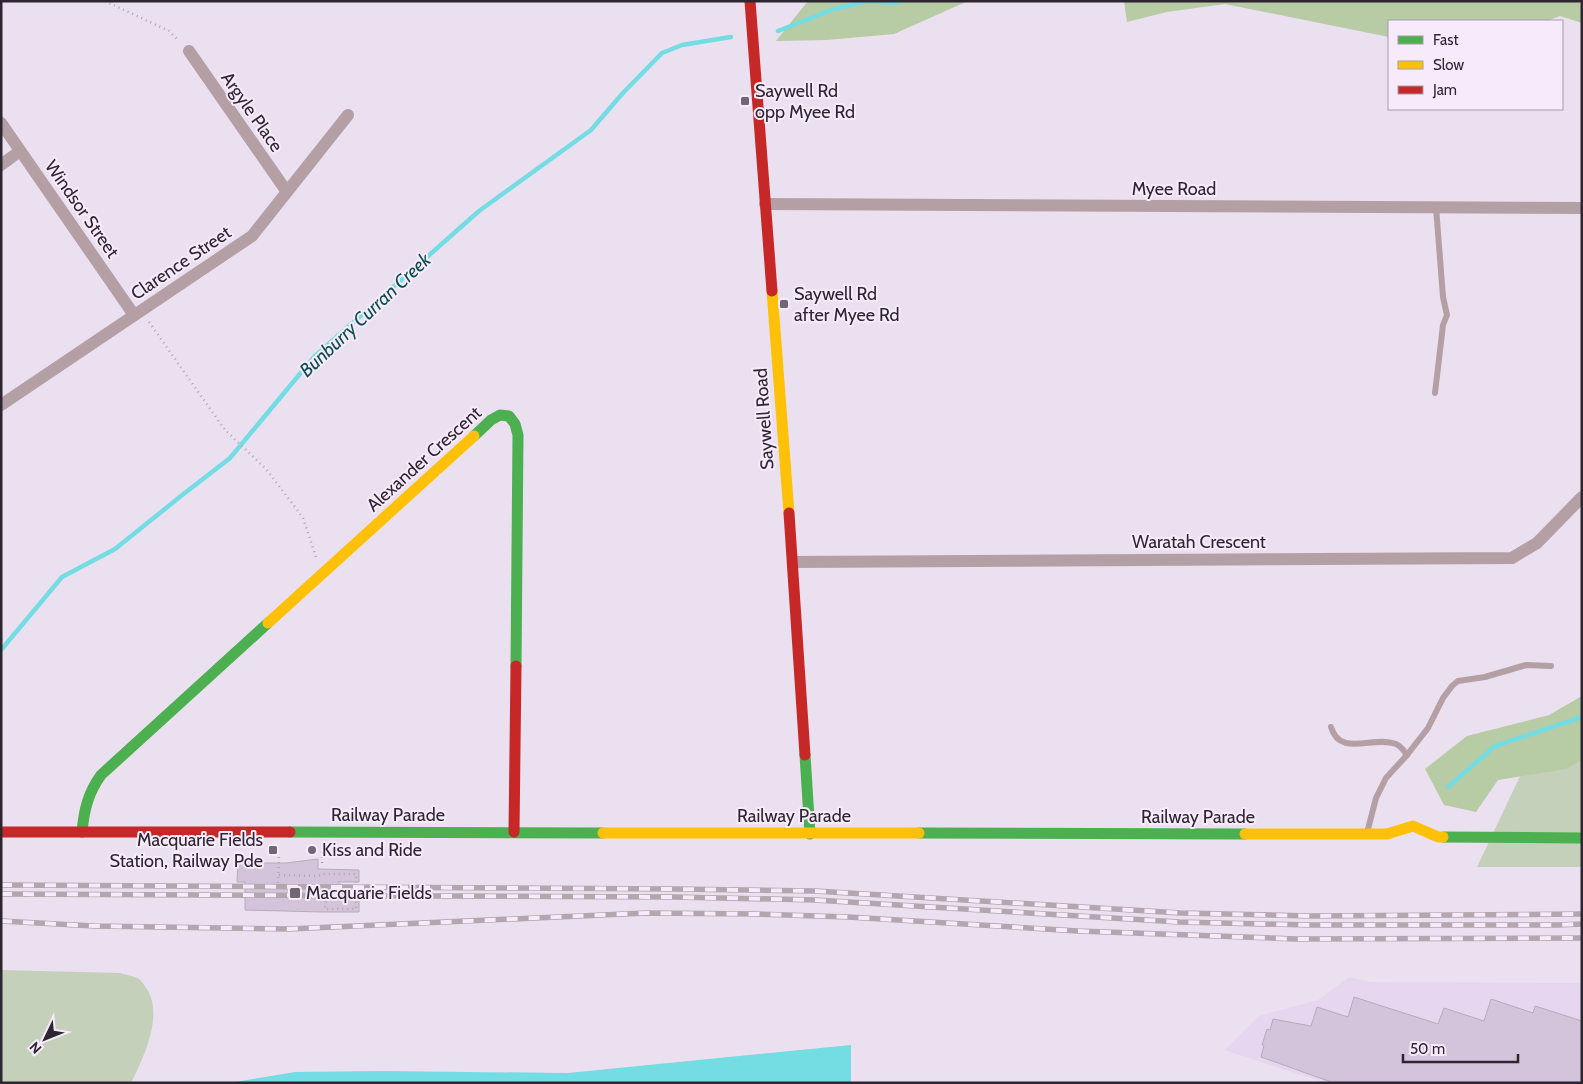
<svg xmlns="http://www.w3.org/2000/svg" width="1583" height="1084" viewBox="0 0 1583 1084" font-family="Cabin,sans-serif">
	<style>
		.built { fill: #e7d6ef }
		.green { fill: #c5d0bb }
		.forest { fill: #b7cba4 }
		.water { fill: #74dce3 }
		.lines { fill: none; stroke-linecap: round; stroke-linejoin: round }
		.stream { stroke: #74dce3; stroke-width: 4.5 }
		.building { fill: #d4c4db; stroke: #b4acb8 }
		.path { stroke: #b5a7af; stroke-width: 2.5; stroke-dasharray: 1 4; stroke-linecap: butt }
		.lane { stroke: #b49fa4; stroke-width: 6 }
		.street { stroke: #b49fa4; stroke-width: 12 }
		.fast { stroke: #4caf50; stroke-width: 11 }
		.slow { stroke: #ffc107; stroke-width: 11 }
		.jam { stroke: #c62828; stroke-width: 11 }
		.rail-casing { stroke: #b3a6af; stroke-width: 5.5 }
		.rail { stroke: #f6eafb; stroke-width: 4; stroke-dasharray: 11; stroke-linecap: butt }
		.poi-dot { fill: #706774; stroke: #f6eafb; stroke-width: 2 }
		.labels { text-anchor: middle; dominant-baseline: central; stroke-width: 4; stroke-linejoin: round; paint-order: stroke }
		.poi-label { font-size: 18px; fill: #2d2631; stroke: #f6eafb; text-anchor: start }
		.street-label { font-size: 18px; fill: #2d2631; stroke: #f6eafb }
		.water-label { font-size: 19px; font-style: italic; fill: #0b4e4f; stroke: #f6eafb }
	</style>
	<rect width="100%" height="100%" fill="#ebe0f0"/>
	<polygon class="built" points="1349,977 1370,982 1582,983 1582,1083 1326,1083 1224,1050 1259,1016 1318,1000"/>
	<g class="green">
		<polygon points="1582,728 1582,867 1477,867 1521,774"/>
		<path d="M1,970L120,973C126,975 134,976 139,979C139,979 144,984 144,985C166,1011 144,1057 131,1083H1Z"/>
	</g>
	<g class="forest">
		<polygon points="808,1 968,1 894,34 827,40 776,41"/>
		<polygon points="1124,1 1582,1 1582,23 1560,16 1547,21 1389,21 1389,37 1225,4 1167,12 1127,22"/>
		<polygon points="1582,696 1582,760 1566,769 1498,780 1476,812 1444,805 1425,769 1467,736 1549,715"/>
	</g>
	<polygon class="water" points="851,1045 851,1083 228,1083 295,1072 382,1071 568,1073"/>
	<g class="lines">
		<g class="stream">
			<polyline points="870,1 894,3 902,1"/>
			<polyline points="778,31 834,9 868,1"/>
			<polyline points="1,650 62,577 115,549 181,496 230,458 314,357 479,211 591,130 622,94 662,53 682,45 731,37"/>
			<polyline points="1448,787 1495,746 1582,717"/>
		</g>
	</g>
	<g class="building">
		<polygon points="318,859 318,869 359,870 359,882 338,882 359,900 359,912 323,912 245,910 245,882 237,882 238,863 286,863"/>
		<polygon points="1354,997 1438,1024 1444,1008 1484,1021 1491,999 1533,1013 1535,1006 1582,1021 1582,1083 1334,1083 1261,1057 1264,1045 1262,1045 1267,1029 1270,1030 1273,1019 1311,1026 1317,1007 1348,1017"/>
	</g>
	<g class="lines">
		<g class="path">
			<polyline points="105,1 169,31 179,41"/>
			<polyline points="149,322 225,430 266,469 292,503 303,518 316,557"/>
			<polyline points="322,863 322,848"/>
			<polyline points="279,875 317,876 325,874 356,874 356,909 325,909 326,899"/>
			<polyline points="278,883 279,853"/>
		</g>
		<g class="lane">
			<polyline points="1435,393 1443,325 1447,315 1443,297 1436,207"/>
			<path d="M1331,727C1340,758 1374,735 1396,744C1401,746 1404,751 1407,755"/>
			<polyline points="1367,833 1376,798 1386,778 1407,755 1428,728 1443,698 1452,686 1458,681 1485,677 1526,665 1551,666"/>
		</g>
		<g class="street">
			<polyline points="189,51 287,192"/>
			<polyline points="1,123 134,315"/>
			<polyline points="1,165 20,151"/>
			<polyline points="765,204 1582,208"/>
			<polyline points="1,405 252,236 348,115"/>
			<polyline points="793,562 1512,558 1537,543 1582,497"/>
		</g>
		<g class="fast">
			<polyline points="474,436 491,420 500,415 509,416 515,424 518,435 516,666"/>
			<polyline points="805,755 810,834"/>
			<path d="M82,832C84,810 88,793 101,775L268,623"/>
			<polyline points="290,832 603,833"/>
			<polyline points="919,833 1245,834"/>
			<polyline points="1443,837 1582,838"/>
		</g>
		<g class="slow">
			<polyline points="772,291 789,513"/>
			<polyline points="268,623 474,436"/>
			<polyline points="603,833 919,833"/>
			<polyline points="1245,834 1387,834 1413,826 1438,837 1443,837"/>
		</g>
		<g class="jam">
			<polyline points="750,1 772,291"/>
			<polyline points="789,513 805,755"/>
			<polyline points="1,832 290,832"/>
			<polyline points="514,832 516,666"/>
		</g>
		<defs>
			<g id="rail">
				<polyline points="1,885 674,889 815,891 1181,913 1310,916 1582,914"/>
				<polyline points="1,894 675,897 815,900 1179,922 1309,925 1558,925 1582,924"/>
				<polyline points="1,921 94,926 289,929 646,913 756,914 848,917 1078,931 1296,939 1582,938"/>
			</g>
		</defs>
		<use href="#rail" class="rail-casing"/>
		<use href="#rail" class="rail"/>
	</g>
	<g class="poi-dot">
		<rect x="740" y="96" width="10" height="10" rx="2.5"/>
		<rect x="779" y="299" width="10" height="10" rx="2.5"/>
		<rect x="268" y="845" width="10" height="10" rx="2.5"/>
		<circle cx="312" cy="850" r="5"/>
		<rect x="289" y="887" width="12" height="12" rx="2.5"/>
	</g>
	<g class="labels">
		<g class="poi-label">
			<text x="755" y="91">Saywell Rd<tspan x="755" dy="21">opp Myee Rd</tspan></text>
			<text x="794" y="294">Saywell Rd<tspan x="794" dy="21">after Myee Rd</tspan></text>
			<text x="263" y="840" text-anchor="end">Macquarie Fields<tspan x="263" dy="21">Station, Railway Pde</tspan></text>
			<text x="322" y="850">Kiss and Ride</text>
			<text x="306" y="893">Macquarie Fields</text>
		</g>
		<g class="street-label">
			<text transform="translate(252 112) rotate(55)">Argyle Place</text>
			<text x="1174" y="189">Myee Road</text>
			<text transform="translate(82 209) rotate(55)">Windsor Street</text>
			<text transform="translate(181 263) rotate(-34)">Clarence Street</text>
			<text transform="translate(764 419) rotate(-94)">Saywell Road</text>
			<text transform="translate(424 459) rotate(-42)">Alexander Crescent</text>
			<text x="1199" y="542">Waratah Crescent</text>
			<text x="388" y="815">Railway Parade</text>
			<text x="794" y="816">Railway Parade</text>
			<text x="1198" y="817">Railway Parade</text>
		</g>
		<g class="water-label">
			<text transform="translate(365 315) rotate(-43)">Bunburry Curran Creek</text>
		</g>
	</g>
	<rect width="1583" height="1084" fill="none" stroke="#2d2631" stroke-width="5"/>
	<rect x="1388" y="20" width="175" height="90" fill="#f6eafb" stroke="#a69caa"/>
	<rect x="1398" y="36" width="25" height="8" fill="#4caf50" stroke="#a69caa"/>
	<text x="1433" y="45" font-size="15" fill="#2d2631">Fast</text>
	<rect x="1398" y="61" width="25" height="8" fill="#ffc107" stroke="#a69caa"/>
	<text x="1433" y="70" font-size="15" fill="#2d2631">Slow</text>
	<rect x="1398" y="86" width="25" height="8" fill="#c62828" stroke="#a69caa"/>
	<text x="1433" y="95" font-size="15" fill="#2d2631">Jam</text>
	<g transform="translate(45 1039) rotate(227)" stroke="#f6eafb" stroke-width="4" paint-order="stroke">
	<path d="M0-4L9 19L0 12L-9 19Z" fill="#2d2631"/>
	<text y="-8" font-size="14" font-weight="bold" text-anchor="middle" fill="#2d2631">N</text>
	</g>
	<path d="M1403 1054v8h115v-8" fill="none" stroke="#2d2631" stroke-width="2.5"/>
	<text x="1410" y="1054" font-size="15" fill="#2d2631" stroke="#f6eafb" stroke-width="4" paint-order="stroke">50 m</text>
</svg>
